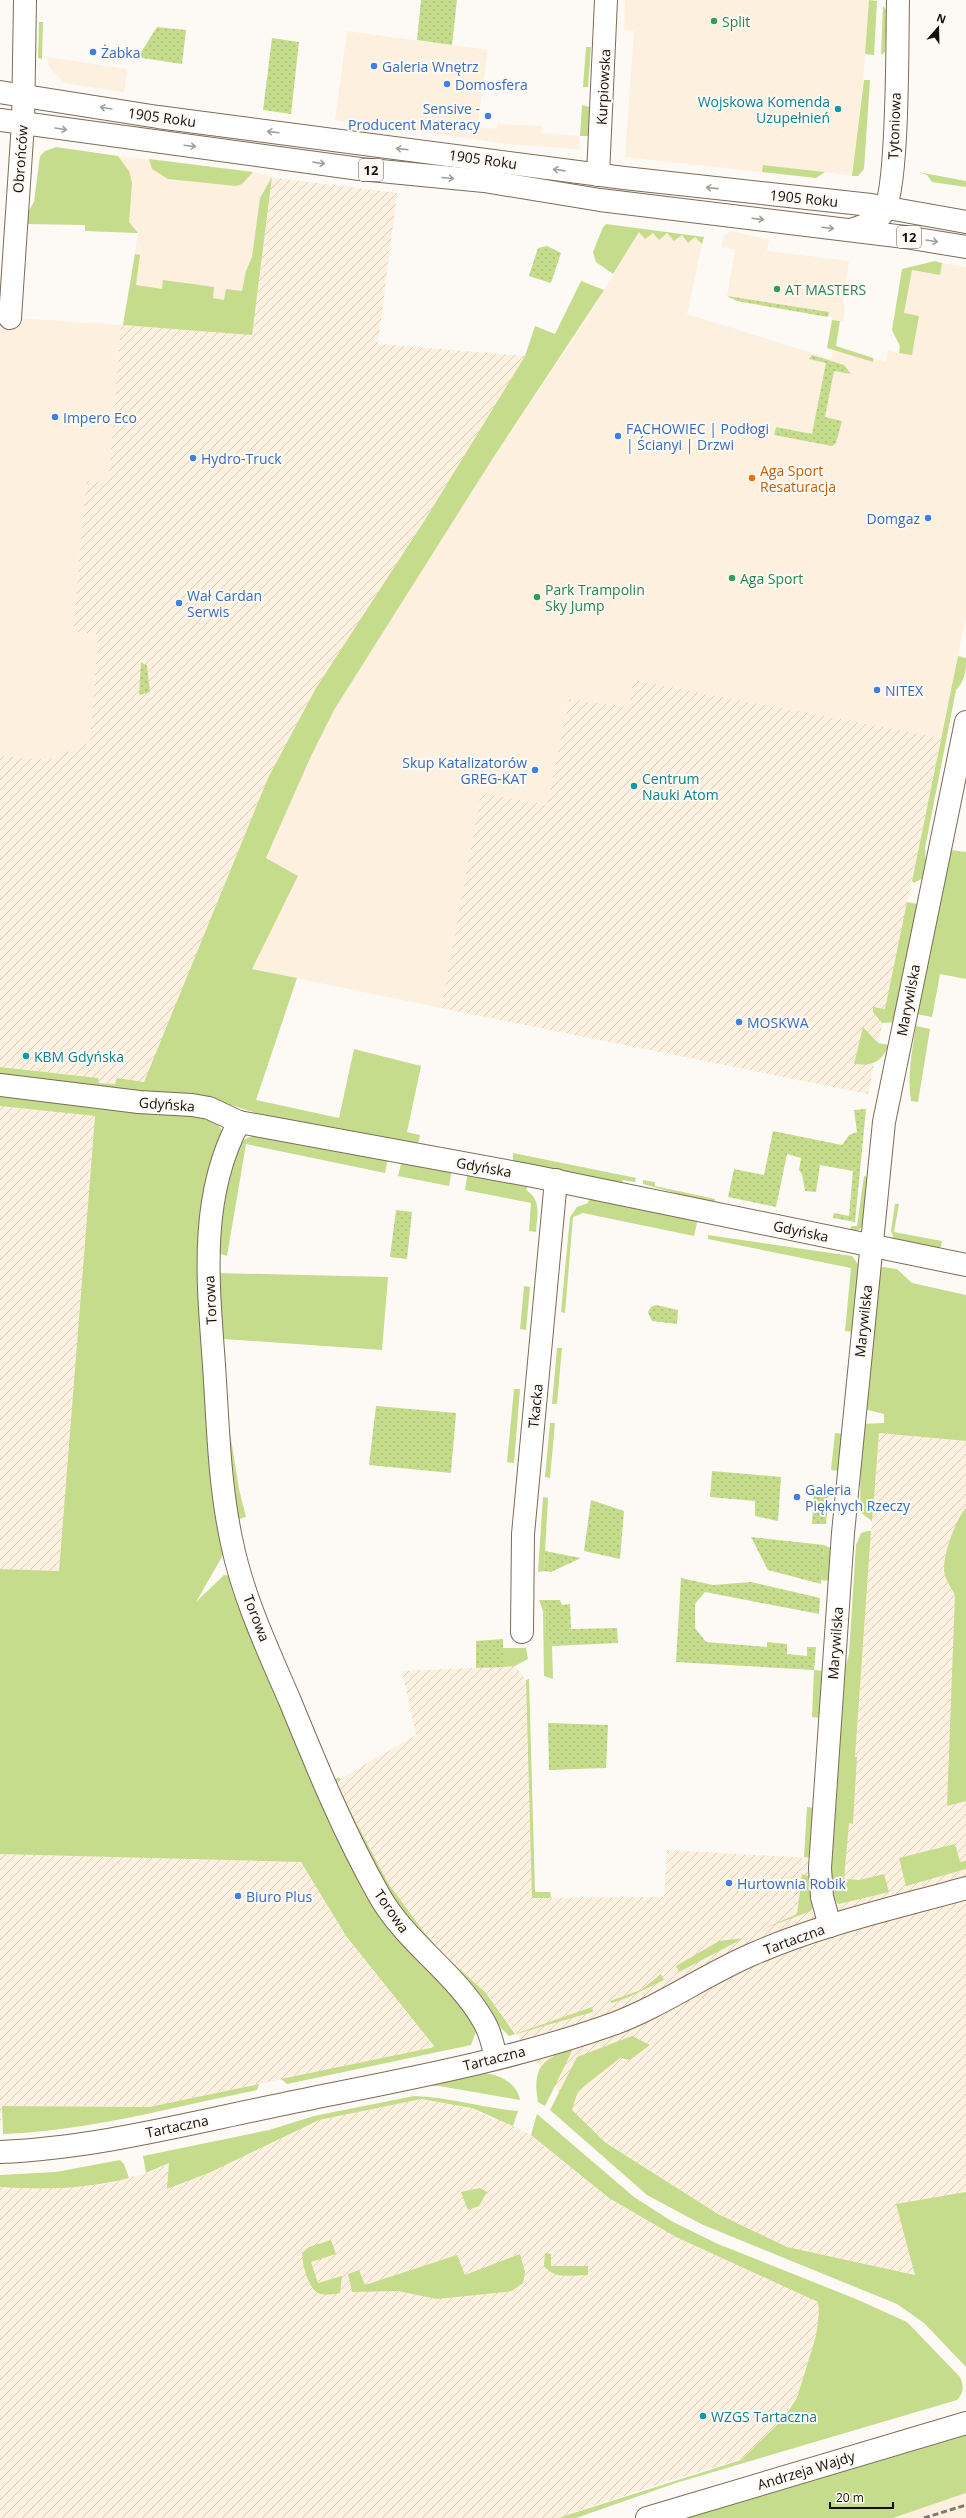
<svg xmlns="http://www.w3.org/2000/svg" width="966" height="2518" viewBox="0 0 966 2518" font-family="'Open Sans',sans-serif">
	<style>
		.built { fill: #fef0de }
		.industrial { fill: url(#industrial-furrows) }
		.grass { fill: #c4dc8b }
		.garden { fill: url(#garden-dots) }
		.lines { fill: none; stroke-linecap: round; stroke-linejoin: round }
		.minor-casing { stroke: #7c6b56; stroke-width: 24 }
		.major-casing { stroke: #7c6b56; stroke-width: 24 }
		.minor { stroke: #fff; stroke-width: 22 }
		.major { stroke: #fff; stroke-width: 22 }
		.rail { stroke: #7d7972; stroke-width: 3; stroke-dasharray: 6 3; stroke-linecap: butt }
		.oneway { stroke: #a19f9c }
		.leisure-dot { fill: #2e9e5b; stroke: #fdfaf5; stroke-width: 1.5 }
		.shop-dot { fill: #3f7fe0; stroke: #fdfaf5; stroke-width: 1.5 }
		.culture-dot { fill: #0f9aa8; stroke: #fdfaf5; stroke-width: 1.5 }
		.food-dot { fill: #e8710a; stroke: #fdfaf5; stroke-width: 1.5 }
		.labels { text-anchor: middle; dominant-baseline: central; stroke-width: 4; stroke-linejoin: round; paint-order: stroke }
		.shield { fill: #fdfaf5; stroke: #5a554e; stroke-width: 1 }
		.shield-label { font-size: 13px; font-weight: bold; fill: #140e07 }
		.leisure-label { font-size: 14px; fill: #27864d; stroke: #fdfaf5; text-anchor: start }
		.shop-label { font-size: 14px; fill: #366cbe; stroke: #fdfaf5; text-anchor: start }
		.street-label { font-size: 14px; fill: #140e07; stroke: #fdfaf5 }
		.culture-label { font-size: 14px; fill: #0d838f; stroke: #fdfaf5; text-anchor: start }
		.food-label { font-size: 14px; fill: #c56008; stroke: #fdfaf5; text-anchor: start }
	</style>
	<defs>
		<pattern id="industrial-furrows" width="10" height="10" patternUnits="userSpaceOnUse"><rect width="10" height="10" fill="#fef0de"/><path d="M-1 1l2-2M0 10L10 0M9 11l2-2" fill="none" stroke="#d9cdbd"/></pattern>
		<pattern id="garden-dots" width="8" height="8" patternUnits="userSpaceOnUse"><rect width="8" height="8" fill="#c4dc8b"/><path d="M2 2h.1M6 6h.1" fill="none" stroke="#a8bc76" stroke-width="1.8" stroke-linecap="round"/></pattern>
	</defs>
	<rect width="100%" height="100%" fill="#fdfaf5"/>
	<g class="built">
		<polygon points="625,0 869,0 863,82 852,176 825,172 816,178 625,157 634,31 624,30"/>
		<polygon points="347,31 488,50 477,127 497,129 498,124 541,126 541,133 580,136 579,149 508,144 335,120"/>
		<polygon points="47,57 127,69 124,92 63,83 49,66"/>
		<polygon points="118,156 253,172 276,178 272,181 252,335 123,325 138,233 129,222 129,171"/>
		<polygon points="731,231 769,240 767,251 849,261 843,302 845,305 843,321 832,320 832,317 737,301 727,296 735,250 721,247 724,236"/>
		<polygon points="639,232 695,237 702,244 687,314 831,359 835,346 886,362 888,351 912,355 919,316 904,313 912,270 940,275 942,263 966,267 966,617 941,738 633,680 629,707 569,699 547,805 481,793 441,1008 251,969 298,877 266,858 311,756 334,710 493,458 589,315"/>
		<polygon points="0,317 121,325 108,482 86,481 73,632 98,634 90,742 49,760 0,756"/>
		<polygon points="966,2493 966,2518 893,2518 905,2514"/>
	</g>
	<g class="industrial">
		<polygon points="276,178 397,193 378,344 525,356 428,515 316,688 268,778 144,1083 118,1078 115,1084 99,1083 98,1078 0,1067 0,756 49,760 90,742 98,634 73,632 86,481 108,482 121,325 252,334 272,181"/>
		<polygon points="633,680 941,738 868,1094 441,1008 481,793 547,805 569,699 629,707"/>
		<polygon points="0,1106 95,1116 59,1571 0,1569"/>
		<polygon points="878,1433 966,1441 966,2325 915,2275 787,2247 718,2214 606,2143 572,2110 486,1993 441,1952 424,1932 388,1883 335,1782 416,1735 402,1671 515,1666 526,1680 532,1898 664,1897 667,1850 811,1858 849,1823 853,1823 857,1757 855,1757"/>
		<polygon points="0,1854 301,1862 346,1936 436,2047 149,2107 2,2106 0,2130"/>
		<polygon points="421,2099 472,2108 492,2119 496,2117 531,2135 609,2198 676,2237 852,2317 839,2431 671,2480 558,2518 0,2518 0,2187 41,2189 100,2185 155,2171 169,2163 168,2189 223,2166 319,2120"/>
	</g>
	<g class="grass">
		<polygon points="869,0 877,1 874,55 865,54"/>
		<polygon points="883,6 887,11 885,52 881,55"/>
		<polygon points="39,22 43,22 42,59 38,58"/>
		<polygon points="586,47 591,47 588,87 583,87"/>
		<polygon points="864,80 870,80 864,169 858,176 852,176"/>
		<polygon points="582,105 594,108 594,136 580,136"/>
		<polygon points="56,147 118,156 129,171 132,183 129,222 138,233 85,231 85,225 25,224 28,212 34,202 40,156 45,151"/>
		<polygon points="149,159 253,172 242,184 236,186 168,179 152,169"/>
		<polygon points="763,165 770,166 825,172 816,178 762,172"/>
		<polygon points="918,172 966,181 966,187 932,182 927,175"/>
		<polygon points="272,177 252,335 123,325 135,254 140,255 136,285 162,289 163,280 214,287 213,298 224,300 226,289 242,291 246,271 252,257 260,198"/>
		<polygon points="606,224 704,237 702,244 695,237 688,243 682,235 674,241 667,233 659,240 653,233 645,239 639,232 613,274 596,262 593,252 603,227"/>
		<polygon points="935,261 942,263 940,275 912,270 904,313 919,316 912,355 899,353 900,346 892,330 902,269"/>
		<polygon points="581,281 604,290 493,458 334,710 311,756 266,858 298,876 252,969 297,978 256,1100 339,1118 354,1049 421,1066 407,1132 420,1135 418,1145 265,1116 219,1101 0,1075 0,1067 98,1078 99,1083 115,1084 117,1078 144,1082 268,778 316,688 428,515 514,374 525,356 535,326 555,334"/>
		<polygon points="832,320 840,321 836,346 873,358 873,362 827,348"/>
		<path d="M958,656L966,658C966,671 965,681 956,690L925,848L926,864L923,878L914,883L912,881Z"/>
		<polygon points="951,850 966,852 966,979 940,974 932,1017 916,1014"/>
		<polygon points="907,902 918,904 894,1022 882,1023 873,1012 873,1007 885,1009"/>
		<path d="M916,1026L930,1029L918,1102L911,1101C907,1076 912,1051 916,1026Z"/>
		<path d="M863,1027L878,1043L889,1045C881,1062 874,1066 854,1064Z"/>
		<polygon points="0,1096 102,1108 202,1116 219,1126 225,1135 206,1188 224,1546 223,1555 196,1602 224,1575 232,1576 315,1782 468,2013 477,2029 471,2045 287,2084 281,2079 435,2047 346,1936 301,1862 0,1854 0,1569 59,1571 95,1116 0,1106"/>
		<polygon points="259,1133 388,1158 385,1173 246,1144 227,1256 218,1253 219,1202 240,1144 245,1139"/>
		<polygon points="513,1153 636,1178 635,1182 623,1180 622,1184 513,1161"/>
		<polygon points="402,1160 452,1169 449,1186 398,1176"/>
		<path d="M468,1172L529,1184L526,1190C542,1200 537,1215 536,1232L529,1231L531,1203L465,1190Z"/>
		<polygon points="864,1176 868,1177 863,1225 859,1230 850,1232 851,1226 857,1226"/>
		<polygon points="643,1180 655,1182 655,1186 715,1199 714,1204 643,1184"/>
		<polygon points="590,1196 698,1218 694,1236 583,1213 573,1217 565,1313 561,1312 570,1217 577,1207 588,1203"/>
		<polygon points="895,1204 899,1204 894,1232 942,1241 940,1250 894,1239 891,1231"/>
		<polygon points="708,1235 852,1256 860,1267 854,1332 845,1331 851,1268 708,1239"/>
		<polygon points="883,1267 897,1269 912,1283 966,1295 966,1441 879,1433 872,1521 860,1512 861,1424 884,1423 884,1414 864,1409 877,1269"/>
		<polygon points="217,1273 388,1277 382,1350 224,1339 224,1363 227,1365 221,1366"/>
		<polygon points="524,1286 530,1287 526,1330 520,1329"/>
		<polygon points="557,1348 562,1348 557,1404 552,1404"/>
		<polygon points="514,1389 520,1389 514,1463 507,1462"/>
		<polygon points="228,1420 239,1489 246,1517 235,1520"/>
		<polygon points="550,1423 555,1423 550,1478 545,1477"/>
		<polygon points="835,1433 843,1434 840,1471 831,1470"/>
		<polygon points="543,1497 548,1498 544,1571 538,1572"/>
		<path d="M966,1508V1801L947,1806L955,1595C952,1589 947,1582 945,1575C940,1561 956,1518 966,1508Z"/>
		<polygon points="867,1531 871,1531 855,1757 857,1757 853,1824 849,1823 844,1879 860,1880 884,1874 889,1892 839,1904 832,1898 829,1890 844,1673 849,1654 856,1545 861,1533"/>
		<polygon points="824,1545 833,1549 831,1581 821,1580"/>
		<polygon points="539,1600 545,1600 546,1639 552,1646 553,1679 544,1676 543,1611"/>
		<polygon points="503,1648 526,1648 528,1659 515,1666 503,1667"/>
		<polygon points="814,1670 824,1671 821,1718 812,1717"/>
		<polygon points="529,1679 535,1892 550,1892 551,1898 532,1898 526,1680"/>
		<path d="M339,1777L340,1780L335,1782L388,1883L424,1932L441,1952L486,1993L515,2034L592,2007L593,2012L509,2036L502,2029C464,1984 420,1942 389,1891C367,1856 351,1817 334,1780Z"/>
		<polygon points="807,1807 814,1808 811,1858 804,1857"/>
		<polygon points="955,1844 960,1862 966,1861 966,1869 906,1886 899,1858"/>
		<polygon points="802,1874 811,1877 810,1895 814,1902 811,1911 763,1929 797,1914"/>
		<polygon points="744,1938 679,1972 676,1966 719,1941"/>
		<polygon points="661,1974 664,1980 629,1997 612,2003 610,2001 641,1990"/>
		<polygon points="632,2036 650,2045 630,2060 620,2058 578,2091 572,2110 606,2143 718,2214 787,2247 915,2275 896,2204 966,2192 966,2367 924,2323 897,2304 701,2224 647,2195 550,2110 577,2057"/>
		<path d="M573,2049L545,2106L538,2102C532,2069 541,2058 573,2049Z"/>
		<path d="M480,2073C497,2073 517,2082 520,2100L439,2086H422Z"/>
		<path d="M259,2084L257,2090C173,2107 88,2131 3,2134L2,2106L149,2107Z"/>
		<path d="M414,2096C449,2097 483,2108 518,2111L513,2126L472,2108L421,2099L319,2120L211,2172L167,2189L169,2163L146,2173L143,2156L269,2130L314,2116Z"/>
		<path d="M537,2114L634,2197L673,2222L718,2244L856,2299L907,2322L960,2377C964,2387 964,2392 957,2400L676,2483L576,2518H558L741,2460L784,2418L797,2398L816,2336L819,2313L818,2302L676,2237L609,2198L531,2135Z"/>
		<path d="M120,2160L124,2164L129,2178C86,2189 44,2190 0,2187V2175L56,2172Z"/>
		<polygon points="480,2188 487,2192 479,2206 468,2210 461,2192"/>
		<path d="M331,2240L336,2254L311,2262L318,2283L342,2276L340,2293C334,2294 324,2296 318,2293C308,2288 302,2263 302,2253L309,2247Z"/>
		<path d="M545,2253L551,2254V2266H588V2275C573,2275 555,2280 544,2266Z"/>
		<polygon points="520,2254 525,2272 523,2283 512,2291 505,2292 437,2299 398,2291 352,2292 348,2274 359,2270 365,2285 457,2255 465,2275"/>
		<polygon points="966,2435 966,2493 893,2518 686,2518"/>
	</g>
	<g class="garden">
		<polygon points="421,0 457,0 452,45 417,40"/>
		<polygon points="157,27 186,30 182,64 142,58 140,54"/>
		<polygon points="272,38 299,42 291,114 263,110"/>
		<polygon points="547,246 561,253 551,283 529,276 538,248"/>
		<polygon points="727,296 829,312 828,317 737,301"/>
		<polygon points="812,355 844,365 851,374 834,371 825,417 842,421 836,443 832,446 774,435 776,427 812,434 826,363 809,359"/>
		<polygon points="141,662 147,666 150,692 139,695"/>
		<polygon points="866,1109 855,1222 833,1218 834,1213 849,1216 853,1171 820,1165 816,1192 805,1191 802,1174 799,1170 801,1158 787,1154 776,1207 728,1197 734,1169 764,1175 773,1131 842,1145 849,1135 857,1132 854,1110"/>
		<polygon points="396,1210 412,1212 407,1259 390,1257"/>
		<polygon points="656,1305 678,1310 677,1324 652,1321 648,1312 651,1307"/>
		<polygon points="376,1406 456,1413 451,1473 369,1465"/>
		<polygon points="712,1471 781,1477 778,1521 755,1516 755,1501 710,1497"/>
		<polygon points="814,1490 829,1491 826,1524 812,1524"/>
		<polygon points="591,1500 624,1511 620,1559 584,1551"/>
		<polygon points="751,1537 824,1545 821,1584 768,1570"/>
		<polygon points="545,1551 581,1558 551,1572 544,1571"/>
		<polygon points="681,1578 713,1585 751,1582 820,1598 819,1614 705,1592 695,1604 695,1628 706,1642 767,1647 767,1642 787,1644 787,1654 807,1656 807,1647 816,1647 814,1670 676,1662"/>
		<polygon points="545,1600 560,1600 562,1605 570,1604 571,1629 617,1628 618,1643 552,1646 546,1639"/>
		<polygon points="503,1639 503,1667 476,1668 476,1641"/>
		<polygon points="548,1723 608,1725 606,1768 549,1770"/>
	</g>
	<g class="lines">
		<defs>
			<g id="minor">
				<polyline points="598,175 606,0"/>
				<path d="M851,230C862,226 876,223 883,213C899,191 897,36 898,0"/>
				<polyline points="10,318 23,123 25,0"/>
				<polyline points="0,1085 139,1102 192,1105 209,1108 239,1122 533,1176 966,1265"/>
				<path d="M239,1122C201,1193 207,1273 213,1351C218,1416 218,1480 232,1543C243,1597 268,1650 290,1701C317,1767 344,1833 379,1895C406,1943 456,1973 483,2020C490,2031 493,2045 496,2058"/>
				<polyline points="522,1632 523,1534 556,1180"/>
				<polyline points="830,1926 822,1897 820,1868 843,1533 884,1122 966,722"/>
				<path d="M0,2152C96,2148 190,2123 284,2104C394,2081 507,2062 613,2024C662,2006 706,1974 753,1954C822,1924 895,1908 966,1888"/>
			</g>
			<g id="major">
				<polyline points="0,92 158,117 624,178 871,205 966,222"/>
				<polyline points="0,120 360,169 484,181 600,200 905,237 966,247"/>
				<polyline points="647,2518 966,2423"/>
			</g>
		</defs>
		<use href="#minor" class="minor-casing"/>
		<use href="#major" class="major-casing"/>
		<use href="#minor" class="minor"/>
		<use href="#major" class="major"/>
		<polyline class="rail" points="924,2518 966,2505"/>
	</g>
	<defs><path id="oneway-shaft" d="M-6 0H5M1.5-3L5.5 0L1.5 3" fill="none" stroke-width="1.6" stroke-linecap="round" stroke-linejoin="round"/></defs>
	<g class="oneway">
		<use href="#oneway-shaft" transform="translate(106 108) rotate(-171)"/>
		<use href="#oneway-shaft" transform="translate(61 129) rotate(9)"/>
		<use href="#oneway-shaft" transform="translate(273 132) rotate(-173)"/>
		<use href="#oneway-shaft" transform="translate(190 146) rotate(7)"/>
		<use href="#oneway-shaft" transform="translate(402 149) rotate(-173)"/>
		<use href="#oneway-shaft" transform="translate(319 163) rotate(8)"/>
		<use href="#oneway-shaft" transform="translate(559 170) rotate(-172)"/>
		<use href="#oneway-shaft" transform="translate(448 178) rotate(5)"/>
		<use href="#oneway-shaft" transform="translate(712 188) rotate(-174)"/>
		<use href="#oneway-shaft" transform="translate(758 219) rotate(7)"/>
		<use href="#oneway-shaft" transform="translate(828 228) rotate(7)"/>
		<use href="#oneway-shaft" transform="translate(932 241) rotate(9)"/>
	</g>
	<g class="leisure-dot">
		<circle cx="714" cy="21" r="4"/>
		<circle cx="777" cy="289" r="4"/>
		<circle cx="732" cy="578" r="4"/>
		<circle cx="537" cy="597" r="4"/>
	</g>
	<g class="shop-dot">
		<circle cx="93" cy="52" r="4"/>
		<circle cx="374" cy="66" r="4"/>
		<circle cx="447" cy="84" r="4"/>
		<circle cx="488" cy="116" r="4"/>
		<circle cx="55" cy="417" r="4"/>
		<circle cx="618" cy="436" r="4"/>
		<circle cx="193" cy="458" r="4"/>
		<circle cx="928" cy="518" r="4"/>
		<circle cx="179" cy="603" r="4"/>
		<circle cx="877" cy="690" r="4"/>
		<circle cx="535" cy="770" r="4"/>
		<circle cx="739" cy="1022" r="4"/>
		<circle cx="797" cy="1497" r="4"/>
		<circle cx="729" cy="1883" r="4"/>
		<circle cx="238" cy="1896" r="4"/>
	</g>
	<g class="culture-dot">
		<circle cx="838" cy="109" r="4"/>
		<circle cx="634" cy="786" r="4"/>
		<circle cx="26" cy="1056" r="4"/>
		<circle cx="703" cy="2416" r="4"/>
	</g>
	<circle class="food-dot" cx="752" cy="478" r="4"/>
	<g class="labels">
		<g class="shield">
			<rect x="359" y="159" width="24" height="22" rx="3"/>
			<rect x="897" y="226" width="24" height="22" rx="3"/>
		</g>
		<g class="shield-label">
			<text x="371" y="170">12</text>
			<text x="909" y="237">12</text>
		</g>
		<g class="leisure-label">
			<text x="722" y="21">Split</text>
			<text x="785" y="289">AT MASTERS</text>
			<text x="740" y="578">Aga Sport</text>
			<text x="545" y="589">Park Trampolin<tspan x="545" dy="16">Sky Jump</tspan></text>
		</g>
		<g class="shop-label">
			<text x="101" y="52">Żabka</text>
			<text x="382" y="66">Galeria Wnętrz</text>
			<text x="455" y="84">Domosfera</text>
			<text x="480" y="108" text-anchor="end">Sensive -<tspan x="480" dy="16">Producent Materacy</tspan></text>
			<text x="63" y="417">Impero Eco</text>
			<text x="626" y="428">FACHOWIEC | Podłogi<tspan x="626" dy="16">| Ścianyi | Drzwi</tspan></text>
			<text x="201" y="458">Hydro-Truck</text>
			<text x="920" y="518" text-anchor="end">Domgaz</text>
			<text x="187" y="595">Wał Cardan<tspan x="187" dy="16">Serwis</tspan></text>
			<text x="885" y="690">NITEX</text>
			<text x="527" y="762" text-anchor="end">Skup Katalizatorów<tspan x="527" dy="16">GREG-KAT</tspan></text>
			<text x="747" y="1022">MOSKWA</text>
			<text x="805" y="1489">Galeria<tspan x="805" dy="16">Pięknych Rzeczy</tspan></text>
			<text x="737" y="1883">Hurtownia Robik</text>
			<text x="246" y="1896">Biuro Plus</text>
		</g>
		<g class="street-label">
			<text transform="translate(603 87) rotate(-87)">Kurpiowska</text>
			<text transform="translate(162 117) rotate(8)">1905 Roku</text>
			<text transform="translate(894 126) rotate(-88)">Tytoniowa</text>
			<text transform="translate(20 159) rotate(-86)">Obrońców</text>
			<text transform="translate(483 159) rotate(8)">1905 Roku</text>
			<text transform="translate(804 198) rotate(6)">1905 Roku</text>
			<text transform="translate(908 1000) rotate(-79)">Marywilska</text>
			<text transform="translate(167 1104) rotate(4)">Gdyńska</text>
			<text transform="translate(484 1167) rotate(10)">Gdyńska</text>
			<text transform="translate(801 1231) rotate(12)">Gdyńska</text>
			<text transform="translate(210 1300) rotate(-93)">Torowa</text>
			<text transform="translate(863 1321) rotate(-84)">Marywilska</text>
			<text transform="translate(535 1406) rotate(-84)">Tkacka</text>
			<text transform="translate(257 1618) rotate(69)">Torowa</text>
			<text transform="translate(835 1643) rotate(-86)">Marywilska</text>
			<text transform="translate(392 1911) rotate(55)">Torowa</text>
			<text transform="translate(794 1939) rotate(-20)">Tartaczna</text>
			<text transform="translate(494 2058) rotate(-14)">Tartaczna</text>
			<text transform="translate(177 2126) rotate(-12)">Tartaczna</text>
			<text transform="translate(806 2470) rotate(-17)">Andrzeja Wajdy</text>
		</g>
		<g class="culture-label">
			<text x="830" y="101" text-anchor="end">Wojskowa Komenda<tspan x="830" dy="16">Uzupełnień</tspan></text>
			<text x="642" y="778">Centrum<tspan x="642" dy="16">Nauki Atom</tspan></text>
			<text x="34" y="1056">KBM Gdyńska</text>
			<text x="711" y="2416">WZGS Tartaczna</text>
		</g>
		<g class="food-label">
			<text x="760" y="470">Aga Sport<tspan x="760" dy="16">Resaturacja</tspan></text>
		</g>
	</g>
	<g transform="translate(938 28) rotate(20)" stroke="#fdfaf5" stroke-width="3" paint-order="stroke">
	<path d="M0-3L7 15L0 10L-7 15Z" fill="#140e07"/>
	<text y="-6" font-size="11" font-weight="bold" text-anchor="middle" fill="#140e07">N</text>
	</g>
	<path d="M830 2502v6h63v-6" fill="none" stroke="#140e07" stroke-width="2"/>
	<text x="836" y="2502" font-size="12" fill="#140e07" stroke="#fdfaf5" stroke-width="3" paint-order="stroke">20 m</text>
</svg>
